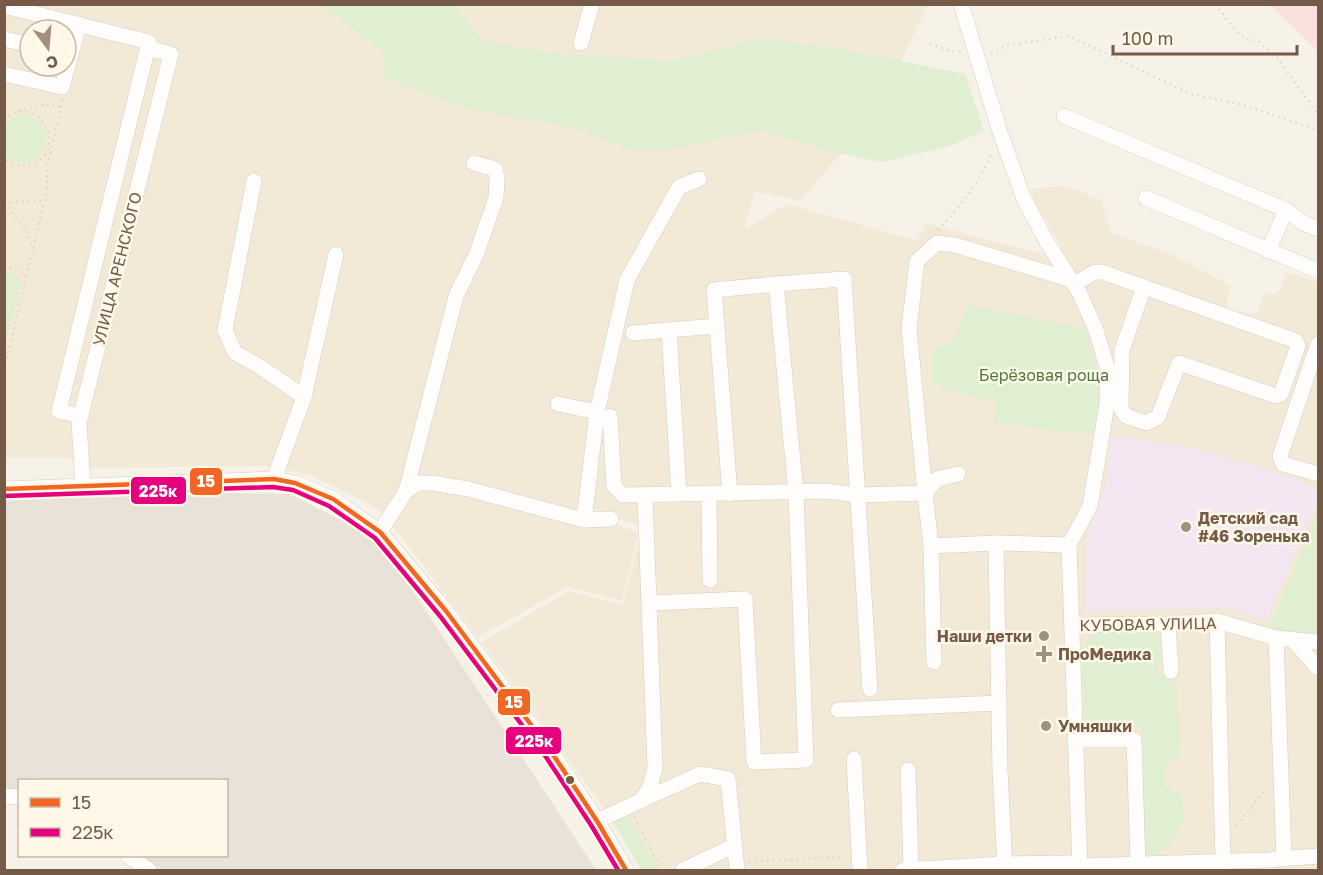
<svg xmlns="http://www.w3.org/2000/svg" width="1323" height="875" viewBox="0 0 1323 875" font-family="'Golos Text',sans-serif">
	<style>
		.residential { fill: #f3e9d7; fill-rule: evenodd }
		.industrial { fill: #e9e2d8 }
		.education { fill: #f4e7f1 }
		.medical { fill: #f9e2dd }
		.green { fill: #e0eed1 }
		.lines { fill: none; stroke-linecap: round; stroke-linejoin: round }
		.minor-casing { stroke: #d6cdc2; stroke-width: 16 }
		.path { stroke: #d9d2cb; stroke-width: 2; stroke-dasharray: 1.5 4.5; stroke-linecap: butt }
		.minor { stroke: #fefdfb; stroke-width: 15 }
		.bus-1-casing { stroke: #fff8e8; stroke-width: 9 }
		.bus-2-casing { stroke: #fff8e8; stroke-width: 9 }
		.bus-1 { stroke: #f26522; stroke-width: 4.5 }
		.bus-2 { stroke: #e5007d; stroke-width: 4.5 }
		.poi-dot { fill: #a2907f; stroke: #fff8e8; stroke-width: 2 }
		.bus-dot { fill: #755b47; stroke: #fff8e8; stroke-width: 2 }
		.labels { text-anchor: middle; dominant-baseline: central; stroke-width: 5; stroke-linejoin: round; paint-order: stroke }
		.street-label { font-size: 16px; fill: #755b47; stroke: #fff8e8 }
		.park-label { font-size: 16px; fill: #4c7b3f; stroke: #fff8e8 }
		.poi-label { font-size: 16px; font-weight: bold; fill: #755b47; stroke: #fff8e8; text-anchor: start }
		.line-badge { stroke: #fff8e8; stroke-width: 2 }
		.badge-label { font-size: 16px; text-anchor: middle; font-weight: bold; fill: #fff }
	</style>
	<rect width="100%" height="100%" fill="#f7f2e7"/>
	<path class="residential" d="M4,5H928L868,128L833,162L801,201L754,191L745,229L787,204L918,241L925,223L1046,255L1062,247L1039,210L1030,189L1065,186L1101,200L1111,232L1174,256L1230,285L1226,311L1257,313L1265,292L1272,295L1280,290L1286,272L1318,282V870H649L482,642L569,591L623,605L642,527L591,508L610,371L576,508L638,533L622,601L568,587L477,637L408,545L377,508L307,474L265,466L89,468L66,457L5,458ZM30,30H66V66H30Z"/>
	<polygon class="industrial" points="152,492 289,494 355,527 390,556 596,870 158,870 137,856 226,856 226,780 20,780 19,793 5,792 5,493"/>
	<polygon class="education" points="1111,435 1187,447 1263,468 1317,488 1318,501 1266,620 1223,607 1086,612 1085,543 1108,479"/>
	<polygon class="medical" points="1270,5 1318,5 1318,52"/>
	<g class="green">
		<polygon points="321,5 454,5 483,41 559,54 673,61 757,39 830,47 965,74 984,131 947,147 881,162 825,150 759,130 669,150 630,150 570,127 464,108 384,78 384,53"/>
		<path d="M18,115C70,112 41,189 5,154V123Z"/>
		<polygon points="4,271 21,279 5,345 4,345"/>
		<polygon points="967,305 1085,329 1098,373 1099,405 1093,435 993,423 998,402 942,389 932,378 932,352 955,339"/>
		<polygon points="1318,512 1318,635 1280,633 1270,627"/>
		<polygon points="1160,629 1166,635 1164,660 1158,665 1158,676 1176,677 1180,759 1164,765 1165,786 1180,794 1185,818 1169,847 1150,858 1145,856 1142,729 1123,723 1090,726 1085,720 1081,647 1092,634 1105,631"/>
		<polygon points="628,814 658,870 641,870 614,823"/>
	</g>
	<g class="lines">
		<defs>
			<g id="minor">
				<polyline points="961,4 1000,132 1024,199 1048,244 1079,292 1096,330 1108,371 1107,404 1090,506 1069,545 1080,870"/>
				<polyline points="4,6 149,42 59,411 80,416"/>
				<polyline points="4,39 30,45"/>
				<polyline points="581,43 592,4"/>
				<polyline points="4,74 62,87 79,24"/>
				<polyline points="1064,116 1286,210 1303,223 1318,229"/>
				<polyline points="254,181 225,330 235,353 259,366 304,397"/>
				<polyline points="1146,198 1318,271"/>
				<polyline points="1268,251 1286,210"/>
				<polyline points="1074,284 1095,272 1102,272 1296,341 1298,346 1281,394 1276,396 1179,363 1158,417 1146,423 1126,416 1121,408 1122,350 1144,287"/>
				<polyline points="669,330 717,326"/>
				<polyline points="633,333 669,330 679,494"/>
				<polyline points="1318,344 1280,456 1283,464 1318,474"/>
				<polyline points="558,404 597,412"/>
				<polyline points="610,416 614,486 623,495 826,491 859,495 925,493 931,546 996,543 1069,545"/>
				<polyline points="958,474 937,479 925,493 909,328 917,261 937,243 955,245 1072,280"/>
				<polyline points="274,479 304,397 336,254"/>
				<polyline points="83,486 79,423 171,54 148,48"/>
				<polyline points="4,489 274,479 295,483 333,499 380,532 446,611 552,753 597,821 626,870"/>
				<polyline points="406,491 456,296 476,255 496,198 497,178 495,169 474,163"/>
				<polyline points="709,494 710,580"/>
				<polyline points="730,494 714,290 776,284"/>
				<polyline points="584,520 597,412 627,280 679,187 699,179"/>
				<polyline points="380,532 406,491 418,483 432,483 468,489 584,520 611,519"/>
				<polyline points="996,543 1000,770 1005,870"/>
				<polyline points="931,546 934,662"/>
				<polyline points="649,603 745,599 754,762 806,760 796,493 776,284 844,279 870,689"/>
				<polyline points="1217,621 1223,861"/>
				<polyline points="1168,624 1171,671"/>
				<polyline points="1072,625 1168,624 1217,621 1276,638 1318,642"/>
				<polyline points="1276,638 1284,859"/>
				<polyline points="1293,640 1318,668"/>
				<polyline points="838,710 999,703"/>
				<polyline points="1077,740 1134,740 1138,864"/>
				<polyline points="854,759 860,870"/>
				<polyline points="908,770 911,870"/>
				<polyline points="4,796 20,797"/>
				<polyline points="640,801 700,774 728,779 737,870"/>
				<polyline points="597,821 640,801 650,787 655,768 645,495"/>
				<polyline points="128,856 149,870"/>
				<polyline points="683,870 727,849"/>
				<polyline points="903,870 1006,864 1070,863 1080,866 1268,860 1318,856"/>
			</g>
		</defs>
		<use href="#minor" class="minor-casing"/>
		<g class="path">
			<polyline points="1215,4 1238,33 1246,39 1258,41 1277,57 1318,115"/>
			<polyline points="930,44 950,51 962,52"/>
			<polyline points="991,53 1009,45 1069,36 1191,94 1244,105 1318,130"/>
			<polyline points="18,111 46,104 61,106"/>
			<path d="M4,119C42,91 69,153 31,164C21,167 13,165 4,158"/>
			<polyline points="4,203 24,227 33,248"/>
			<polyline points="4,204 22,201 43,201"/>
			<path d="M938,230C960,206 981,182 992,152"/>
			<polyline points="4,266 20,272 26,277"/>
			<polyline points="4,370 47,191 47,167 63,99"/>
			<polyline points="634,817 661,870"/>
			<polyline points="1236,825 1267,788"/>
			<polyline points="749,862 845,857"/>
		</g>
		<use href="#minor" class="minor"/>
		<defs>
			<polyline id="bus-1" points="4,489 274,479 295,483 333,499 380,532 446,611 552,753 597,821 626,870"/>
			<polyline id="bus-2" points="4,496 273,487 293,490 329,506 375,538 440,616 546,757 591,825 618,870"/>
		</defs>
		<use href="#bus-1" class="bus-1-casing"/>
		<use href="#bus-2" class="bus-2-casing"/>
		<use href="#bus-1" class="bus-1"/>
		<use href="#bus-2" class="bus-2"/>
	</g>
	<g class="poi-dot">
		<circle cx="1186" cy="527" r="6"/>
		<circle cx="1044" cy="636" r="6"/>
		<path d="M1041 645h6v6h6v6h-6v6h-6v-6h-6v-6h6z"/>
		<circle cx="1046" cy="726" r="6"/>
	</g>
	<circle class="bus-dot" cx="570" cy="780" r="5"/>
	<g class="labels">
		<g class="street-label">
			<text transform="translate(117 269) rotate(-76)">УЛИЦА АРЕНСКОГО</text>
			<text transform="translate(1148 624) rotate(-1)">КУБОВАЯ УЛИЦА</text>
		</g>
		<g class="park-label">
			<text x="1044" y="375">Берёзовая роща</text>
		</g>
		<g class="poi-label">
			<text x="1198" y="518">Детский сад<tspan x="1198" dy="18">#46 Зоренька</tspan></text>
			<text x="1032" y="636" text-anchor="end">Наши детки</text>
			<text x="1058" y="654">ПроМедика</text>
			<text x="1058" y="726">Умняшки</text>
		</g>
	</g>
	<g class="line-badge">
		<rect x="189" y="467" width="34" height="29" rx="6" fill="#f26522"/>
		<rect x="130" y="476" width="57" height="29" rx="6" fill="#e5007d"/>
		<rect x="497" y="688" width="34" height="28" rx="6" fill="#f26522"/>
		<rect x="505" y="726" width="57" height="29" rx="6" fill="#e5007d"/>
	</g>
	<g class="badge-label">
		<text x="206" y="487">15</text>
		<text x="158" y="497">225к</text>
		<text x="514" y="708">15</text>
		<text x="534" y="747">225к</text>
	</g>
	<rect width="1323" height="875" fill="none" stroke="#755b47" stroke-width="12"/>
	<rect x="18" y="779" width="210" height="78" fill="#fff8e8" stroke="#c8b9a8" stroke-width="1.5"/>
	<rect x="30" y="798" width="30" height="9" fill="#f26522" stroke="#c8b9a8" stroke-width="1.5"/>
	<text x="72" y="809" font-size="18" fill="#755b47">15</text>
	<rect x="30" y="828" width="30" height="9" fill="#e5007d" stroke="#c8b9a8" stroke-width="1.5"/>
	<text x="72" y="839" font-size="18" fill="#755b47">225к</text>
	<g transform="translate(48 48) rotate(164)"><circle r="28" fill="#fff8e8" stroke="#c8b9a8" stroke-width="1.5"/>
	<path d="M0-4.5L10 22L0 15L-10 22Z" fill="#a2907f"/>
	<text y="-9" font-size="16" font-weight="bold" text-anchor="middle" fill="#755b47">С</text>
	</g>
	<path d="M1113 45v9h184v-9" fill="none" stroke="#755b47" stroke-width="3"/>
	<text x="1122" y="45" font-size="18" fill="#755b47" stroke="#fff8e8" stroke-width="4.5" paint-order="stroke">100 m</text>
</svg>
